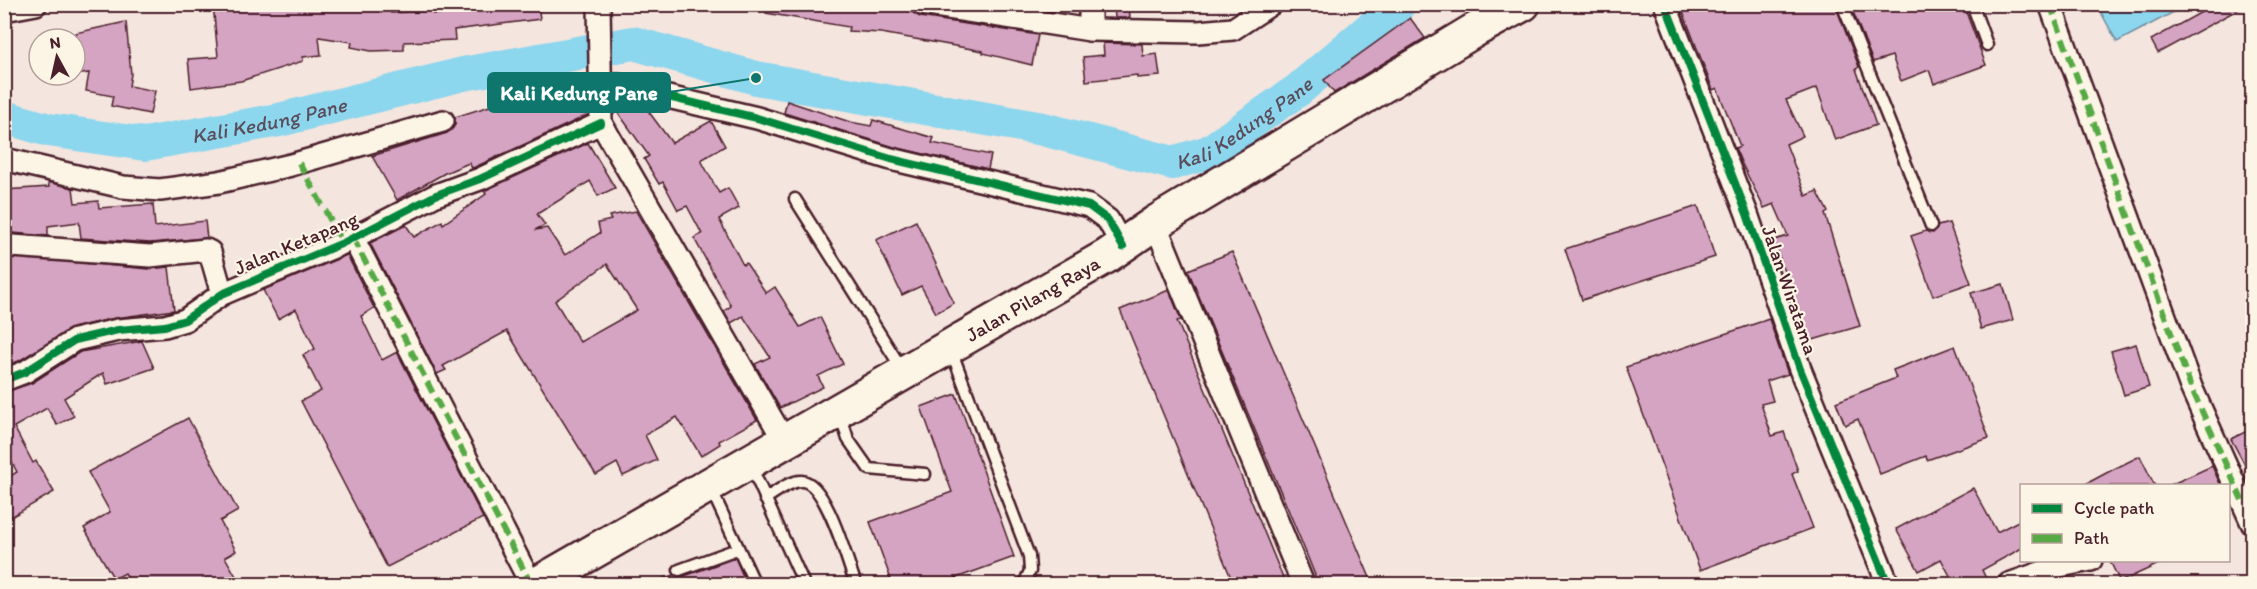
<svg xmlns="http://www.w3.org/2000/svg" width="2257" height="589" viewBox="0 0 2257 589" font-family="Itim,sans-serif">
	<style>
		.water { fill: #8cd6ee; stroke: #728da0; stroke-width: 1.5 }
		.lines { fill: none; stroke-linecap: round; stroke-linejoin: round }
		.river { stroke: #8cd6ee; stroke-width: 34 }
		.building { fill: #d5a4c2; stroke: #4a1f2b; stroke-width: 1.5; fill-rule: evenodd }
		.service-casing { stroke: #4a1f2b; stroke-width: 15 }
		.minor-casing { stroke: #4a1f2b; stroke-width: 26 }
		.trunk-casing { stroke: #4a1f2b; stroke-width: 38 }
		.service { stroke: #fcf5e5; stroke-width: 10 }
		.minor { stroke: #fcf5e5; stroke-width: 21 }
		.trunk { stroke: #fcf5e5; stroke-width: 33 }
		.quiet { stroke: #57aa44; stroke-width: 6; stroke-dasharray: 12 6; stroke-linecap: butt }
		.cycleway-casing { stroke: #fcf5e5; stroke-width: 11 }
		.cycleway { stroke: #00873e; stroke-width: 8 }
		.labels { text-anchor: middle; dominant-baseline: central; stroke-width: 4.5; stroke-linejoin: round; paint-order: stroke }
		.street-label { font-size: 20px; fill: #4a1f2b; stroke: #fcf5e5 }
		.water-label { font-size: 21px; font-style: italic; fill: #5a4d5c; stroke: #fcf5e5 }
		.leader { fill: none; stroke: #0f766e; stroke-width: 2 }
		.callout-dot { fill: #0f766e; stroke: #fcf5e5; stroke-width: 2 }
		.callout { fill: #0f766e; stroke: #0f766e; stroke-width: 2 }
		.callout-label { font-size: 21px; text-anchor: middle; font-weight: bold; fill: #fff }
	</style>
	<rect width="100%" height="100%" fill="#f4e5de"/>
	<filter id="ink" filterUnits="userSpaceOnUse"><feTurbulence type="fractalNoise" baseFrequency=".0167" numOctaves="2"/><feDisplacementMap in="SourceGraphic" scale="12" xChannelSelector="R" yChannelSelector="G"/><feConvolveMatrix kernelMatrix="1 2 1 2 8 2 1 2 1" color-interpolation-filters="sRGB"/></filter>
	<g filter="url(#ink)">
		<polygon class="water" points="2097,5 2187,5 2117,42"/>
		<g class="lines">
			<path class="river" id="s1" d="M4,117L49,130L145,144L279,120L463,74L633,43L756,78L1043,129L1173,163L1209,152L1298,90L1399,4"/>
		</g>
		<g class="building">
			<polygon points="213,4 394,4 391,13 433,11 433,14 475,12 474,4 538,4 540,19 454,30 455,40 404,42 404,50 371,51 351,47 352,42 319,37 321,55 303,57 303,61 241,81 191,88 188,59 218,57"/>
			<polygon points="766,4 877,4 912,12 920,17 1038,35 1032,65 983,53 983,51 881,33 848,31 849,27 766,13"/>
			<polygon points="1114,4 1129,4 1130,18 1115,18"/>
			<polygon points="1680,4 1835,4 1859,67 1856,69 1876,125 1835,140 1817,88 1786,100 1803,136 1786,144 1806,196 1817,191 1828,212 1825,214 1860,326 1806,342 1774,240 1788,236 1774,204 1764,208 1742,164 1735,148 1740,146 1717,88 1713,90"/>
			<polygon points="1850,4 1963,4 1986,65 1934,84 1929,70 1901,81 1892,56 1873,62"/>
			<polygon points="2216,4 2248,4 2158,53 2151,40"/>
			<polygon points="1410,18 1425,38 1334,93 1324,80"/>
			<polygon points="126,22 131,74 129,86 155,91 150,114 111,106 113,96 86,91 89,73 75,75 75,33"/>
			<polygon points="1103,43 1142,44 1143,56 1157,54 1160,76 1137,78 1137,75 1086,81 1083,57 1104,55"/>
			<polygon points="586,88 588,115 475,167 472,168 469,163 445,173 397,200 372,156 447,133 455,125 455,117 512,99 515,107 532,100 533,103 557,94"/>
			<polygon points="613,97 643,104 672,143 711,121 725,146 701,160 719,193 728,188 739,208 719,219 743,265 746,263 766,293 775,287 800,327 820,317 843,364 818,376 823,387 780,408 755,364 770,357 743,316 731,323 724,311 731,306 694,238 702,234 687,206 678,210 663,182 659,184 644,159 649,156 617,111 614,114"/>
			<polygon points="787,101 850,122 871,126 873,120 934,138 932,143 991,155 988,169 894,147 784,113"/>
			<path d="M588,143L615,188L598,196L590,181L537,214L545,225L535,230L547,228L565,255L600,233L598,223L611,220L609,216L636,211L757,420L719,441L720,444L701,456L677,417L645,435L657,460L623,476L617,463L596,475L507,331L443,366L446,370L437,374L370,243L406,225L414,237L442,221L443,224L486,194L484,191ZM607,264L637,310L580,342L555,301Z"/>
			<polygon points="48,182 73,188 75,203 98,201 99,208 153,204 155,227 205,221 207,238 150,243 81,238 79,222 48,226 48,236 13,233 4,236 4,190 49,187"/>
			<polygon points="1698,206 1715,257 1582,300 1565,249"/>
			<polygon points="916,221 954,303 936,313 921,286 902,295 876,240"/>
			<polygon points="1949,223 1971,283 1933,296 1911,236 1926,231 1933,233 1938,226"/>
			<polygon points="1232,252 1323,466 1373,585 1319,585 1300,538 1188,270"/>
			<polygon points="347,255 374,308 361,316 382,360 397,352 483,518 387,567 301,401 321,391 303,355 315,349 296,309 278,319 263,290"/>
			<polygon points="4,256 149,269 169,267 174,310 115,318 72,328 19,361 4,366"/>
			<polygon points="2003,284 2013,320 1981,329 1971,293"/>
			<polygon points="1169,290 1181,320 1177,321 1286,585 1234,585 1120,310"/>
			<polygon points="1769,319 1788,374 1767,381 1773,401 1761,404 1772,436 1784,432 1798,471 1792,474 1813,528 1700,570 1626,367"/>
			<polygon points="142,341 154,368 107,384 103,373 64,398 74,416 57,425 47,408 14,427 33,463 36,461 54,492 4,521 4,480 17,472 4,447 4,392 32,383 80,352"/>
			<polygon points="2136,344 2149,387 2124,395 2111,351"/>
			<polygon points="1955,346 1989,438 1927,460 1926,456 1880,474 1858,419 1845,425 1836,402 1896,378 1893,370"/>
			<polygon points="956,394 1014,557 956,578 959,585 893,585 870,522 952,492 921,407"/>
			<polygon points="188,418 238,511 220,521 236,551 225,557 241,585 132,585 125,573 114,579 84,528 110,512 88,472"/>
			<polygon points="2253,428 2253,480 2231,439"/>
			<polygon points="2140,456 2155,486 2082,486 2112,470"/>
			<polygon points="2212,466 2221,486 2168,486"/>
			<polygon points="1973,488 1997,532 2022,519 2022,548 1982,570 1989,585 1955,585 1941,559 1919,571 1896,529"/>
			<polygon points="735,558 747,585 655,585 655,581 674,575 682,577"/>
			<polygon points="2110,561 2165,561 2120,582"/>
		</g>
		<g class="lines">
			<defs>
				<g id="service">
					<polyline points="1842,4 1931,226"/>
					<polyline points="1972,4 1987,45"/>
					<polyline points="795,199 902,369"/>
					<polyline points="951,350 1029,556 1030,571 1024,584"/>
					<polyline points="840,414 848,439 869,469 925,474"/>
					<polyline points="751,466 804,584"/>
					<polyline points="711,489 755,584"/>
					<path d="M765,499C775,493 790,480 802,481C826,482 847,561 855,582"/>
					<polyline points="679,570 737,549"/>
				</g>
				<g id="minor">
					<polyline points="599,4 601,123 785,442"/>
					<polyline points="922,4 1090,30 1090,4"/>
					<polyline points="1665,4 1747,214 1800,369 1888,584"/>
					<polyline points="2050,4 2191,387 2252,523"/>
					<polyline points="4,10 36,4"/>
					<polyline points="1090,30 1198,32 1233,29 1271,4"/>
					<polyline points="600,81 757,118 891,159 1089,206 1108,220 1123,247"/>
					<polyline points="4,159 123,187 160,190 219,182 291,165 443,121"/>
					<polyline points="1155,223 1303,584"/>
					<polyline points="353,238 531,584"/>
					<polyline points="12,246 150,256 206,250 210,252 222,294"/>
					<polyline points="4,380 25,372 75,340 118,330 165,326 185,320 222,294 343,243 436,195 480,179 601,123"/>
					<polyline points="2009,584 2060,566 2091,560"/>
				</g>
				<g id="trunk">
					<path id="s2" d="M537,584L1107,256L1155,223L1475,30L1523,4"/>
				</g>
			</defs>
			<use href="#service" class="service-casing"/>
			<use href="#minor" class="minor-casing"/>
			<use href="#trunk" class="trunk-casing"/>
			<use href="#service" class="service"/>
			<use href="#minor" class="minor"/>
			<use href="#trunk" class="trunk"/>
			<g class="quiet">
				<polyline points="2050,4 2191,387 2242,500"/>
				<polyline points="299,163 343,243"/>
				<polyline points="353,238 531,584"/>
			</g>
			<defs>
				<g id="cycleway">
					<polyline points="1665,4 1747,214 1800,369 1888,584"/>
					<polyline points="600,81 757,118 891,159 1089,206 1108,220 1123,247"/>
					<polyline points="4,380 25,372 75,340 118,330 165,326 185,320 222,294 343,243 436,195 480,179 601,123"/>
				</g>
			</defs>
			<use href="#cycleway" class="cycleway-casing"/>
			<use href="#cycleway" class="cycleway"/>
		</g>
	</g>
	<g class="labels">
		<g class="street-label">
			<text transform="translate(296 243) rotate(-23)">Jalan Ketapang</text>
			<text transform="translate(1790 290) rotate(71)">Jalan Wiratama</text>
			<text stroke="none"><textPath href="#s2" startOffset="572">Jalan Pilang Raya</textPath></text>
		</g>
		<g class="water-label">
			<text stroke="none"><textPath href="#s1" startOffset="1278">Kali Kedung Pane</textPath></text>
			<text stroke="none"><textPath href="#s1" startOffset="270">Kali Kedung Pane</textPath></text>
		</g>
	</g>
	<path class="leader" d="M756 78L670 92"/>
	<circle class="callout-dot" cx="756" cy="78" r="6"/>
	<rect class="callout" x="488" y="73" width="182" height="39" rx="6"/>
	<g class="callout-label">
		<text x="579" y="100">Kali Kedung Pane</text>
	</g>
	<rect width="2257" height="589" fill="none" stroke="#fcf5e5" stroke-width="24"/>
	<rect x="12" y="12" width="2233" height="565" fill="none" stroke="#4a1f2b" stroke-width="2" filter="url(#ink)"/>
	<rect x="2020" y="484" width="210" height="78" fill="#fcf5e5" stroke="#b59f9b" stroke-width="1.5"/>
	<rect x="2032" y="504" width="30" height="9" fill="#00873e" stroke="#b59f9b" stroke-width="1.5"/>
	<text x="2074" y="514" font-size="18" fill="#4a1f2b">Cycle path</text>
	<rect x="2032" y="534" width="30" height="9" fill="#57aa44" stroke="#b59f9b" stroke-width="1.5"/>
	<text x="2074" y="544" font-size="18" fill="#4a1f2b">Path</text>
	<g transform="translate(57 57) rotate(352)"><circle r="28" fill="#fcf5e5" stroke="#b59f9b" stroke-width="1.5"/>
	<path d="M0-4.5L10 22L0 15L-10 22Z" fill="#4a1f2b"/>
	<text y="-9" font-size="16" font-weight="bold" text-anchor="middle" fill="#4a1f2b">N</text>
	</g>
</svg>
